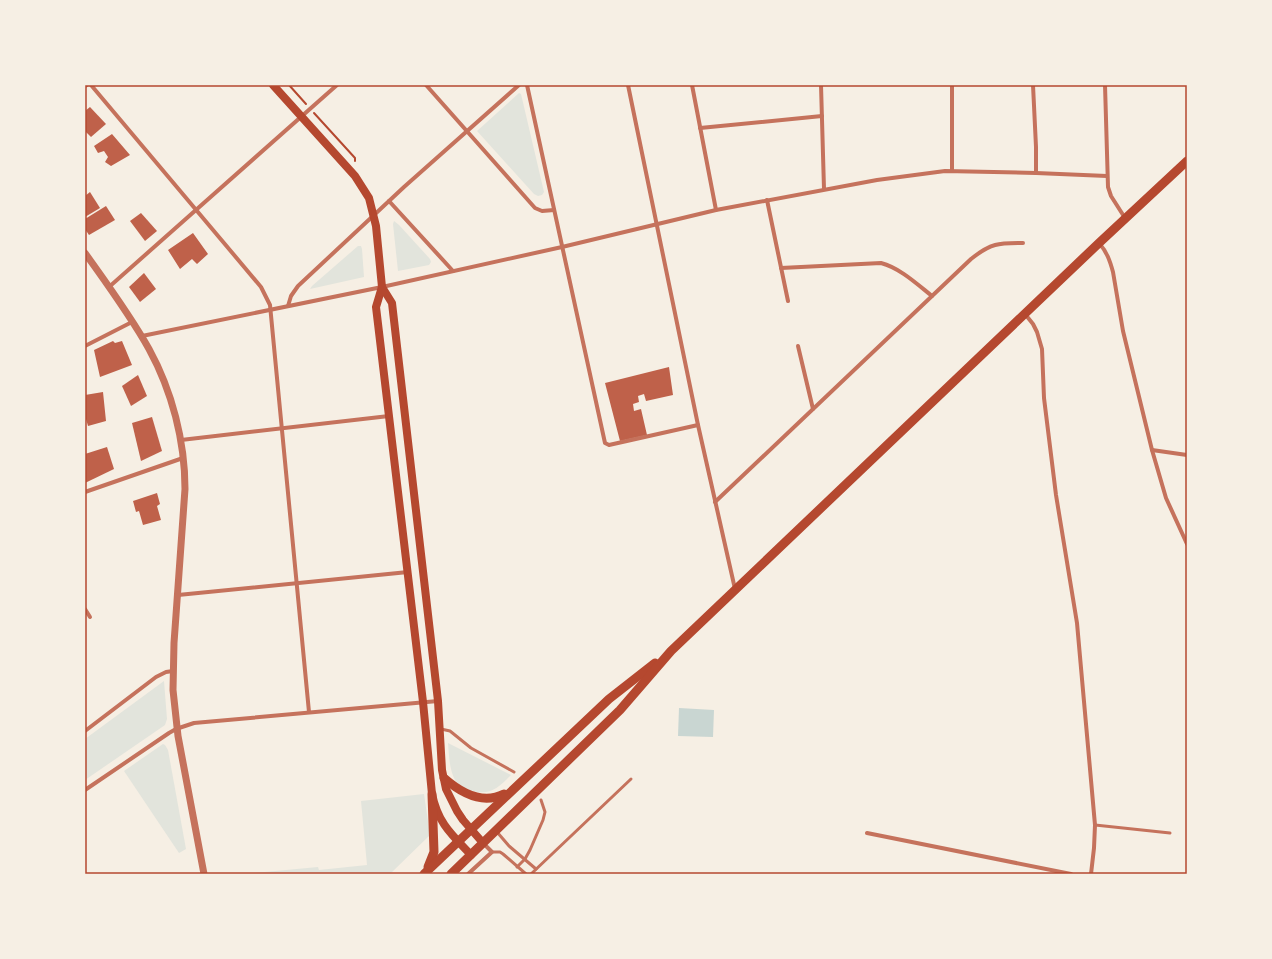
<svg xmlns="http://www.w3.org/2000/svg" width="1272" height="959" viewBox="0 0 1272 959" font-family="Montserrat,sans-serif">
	<style>
		.green { fill: #e2e4dc }
		.water { fill: #c9d6d2 }
		.building { fill: #bf614a }
		.lines { fill: none; stroke-linecap: round; stroke-linejoin: round }
		.path { stroke: #b5482f; stroke-width: 2 }
		.service { stroke: #c5725c; stroke-width: 3 }
		.minor { stroke: #c5725c; stroke-width: 4 }
		.tertiary { stroke: #c5725c; stroke-width: 7 }
		.secondary { stroke: #b5482f; stroke-width: 8 }
		.primary { stroke: #b5482f; stroke-width: 9 }
		.neatline { fill: none; stroke: #b5482f; stroke-width: 1.5 }
	</style>
	<rect width="100%" height="100%" fill="#f6efe4"/>
	<g class="green">
		<polygon points="519,93 521,94 544,192 542,195 538,196 534,194 477,131"/>
		<polygon points="394,221 399,225 430,259 431,262 429,265 398,271 393,224"/>
		<polygon points="358,246 361,246 362,249 364,277 310,289 312,286"/>
		<polygon points="164,681 167,719 165,725 85,780 85,739"/>
		<path d="M448,743L511,775C497,790 487,797 467,789C462,787 458,785 455,780C449,769 449,754 448,743Z"/>
		<polygon points="163,744 165,745 168,750 186,849 179,853 124,771"/>
		<polygon points="424,794 430,835 390,874 244,874 318,867 319,870 367,865 361,801"/>
	</g>
	<polygon class="water" points="679,708 714,710 713,737 678,736"/>
	<g class="building">
		<polygon points="90,107 106,124 91,137 85,131 85,111"/>
		<polygon points="112,134 130,155 111,166 105,162 108,157 104,151 98,153 94,146"/>
		<polygon points="90,192 100,208 85,217 85,196"/>
		<polygon points="106,206 115,220 89,235 85,229 85,219"/>
		<polygon points="141,213 157,231 145,241 130,221"/>
		<polygon points="193,233 208,254 197,264 192,259 180,269 168,250"/>
		<polygon points="144,273 156,289 140,302 129,287"/>
		<polygon points="113,341 115,343 122,341 132,365 100,377 94,350"/>
		<polygon points="669,367 673,395 646,401 644,394 638,396 639,402 633,404 634,411 641,409 647,435 620,441 605,383"/>
		<polygon points="138,375 147,396 131,406 122,386"/>
		<polygon points="103,392 106,421 88,426 86,419 85,420 85,395"/>
		<polygon points="152,417 162,451 141,461 132,423"/>
		<polygon points="107,447 114,469 85,483 85,454"/>
		<polygon points="157,493 160,504 157,506 161,520 143,525 139,511 136,512 133,501"/>
	</g>
	<g class="lines">
		<g class="path">
			<polyline points="289,85 306,104"/>
			<polyline points="314,113 355,158 355,161"/>
		</g>
		<g class="service">
			<polyline points="441,729 450,731 471,748 514,772"/>
			<polyline points="1095,825 1170,833"/>
			<polyline points="497,832 509,846 536,869"/>
			<polyline points="492,852 500,852 503,854 526,874"/>
			<polyline points="517,867 525,859 530,850 543,820 545,812 541,800"/>
			<polyline points="531,874 631,779"/>
		</g>
		<g class="minor">
			<polyline points="91,85 261,287 270,305 309,712"/>
			<polyline points="426,85 535,208 542,211 554,210"/>
			<polyline points="527,85 605,443 609,445 698,425"/>
			<polyline points="628,85 698,425 735,589"/>
			<polyline points="692,85 716,210"/>
			<polyline points="821,85 824,189"/>
			<polyline points="1033,85 1036,147 1036,173"/>
			<polyline points="1105,85 1108,187 1111,196 1125,218"/>
			<polyline points="85,86 87,85"/>
			<polyline points="700,128 822,116"/>
			<polyline points="952,171 952,85"/>
			<polyline points="767,200 788,301"/>
			<polyline points="389,201 453,271"/>
			<path d="M1099,243C1107,252 1110,261 1113,272L1123,331L1152,450L1166,498L1187,544"/>
			<path d="M781,268L881,263C900,268 917,284 932,296"/>
			<polyline points="109,287 337,85"/>
			<polyline points="288,306 291,296 298,286 404,187 519,85"/>
			<polyline points="1025,314 1033,324 1037,332 1042,349 1044,398 1056,495 1077,623 1095,825 1094,848 1091,874"/>
			<polyline points="142,336 382,287 562,247 716,210 877,180 945,171 1036,173 1107,176"/>
			<polyline points="85,346 132,322"/>
			<polyline points="798,346 813,409"/>
			<polyline points="181,440 389,416"/>
			<polyline points="1152,450 1187,455"/>
			<polyline points="85,492 183,458"/>
			<path d="M715,502L971,259C991,243 998,243 1023,243"/>
			<polyline points="178,595 408,572"/>
			<polyline points="85,609 90,617"/>
			<polyline points="85,731 156,677 166,672 173,671"/>
			<polyline points="85,790 169,733 176,729 194,723 438,701"/>
			<polyline points="867,833 1071,874"/>
			<polyline points="468,874 492,852 483,843"/>
		</g>
		<path class="tertiary" d="M85,253C107,284 130,315 149,349C172,391 185,441 185,489L174,643L173,690L178,736L204,874"/>
		<g class="secondary">
			<path d="M273,85L355,176L369,198L376,226L382,287L376,307L423,702L432,794C438,823 451,834 471,855"/>
			<polyline points="382,287 392,303 438,701 442,770 446,789 457,811 463,820 483,843"/>
		</g>
		<g class="primary">
			<path d="M444,778C461,793 482,805 504,794"/>
			<polyline points="428,867 434,852 432,794"/>
			<polyline points="424,874 609,699 655,663"/>
			<polyline points="451,874 620,710 671,651 1099,243 1187,161"/>
		</g>
	</g>
	<rect width="1272" height="959" fill="none" stroke="#f6efe4" stroke-width="172"/>
	<rect x="86" y="86" width="1100" height="787" class="neatline"/>
</svg>
